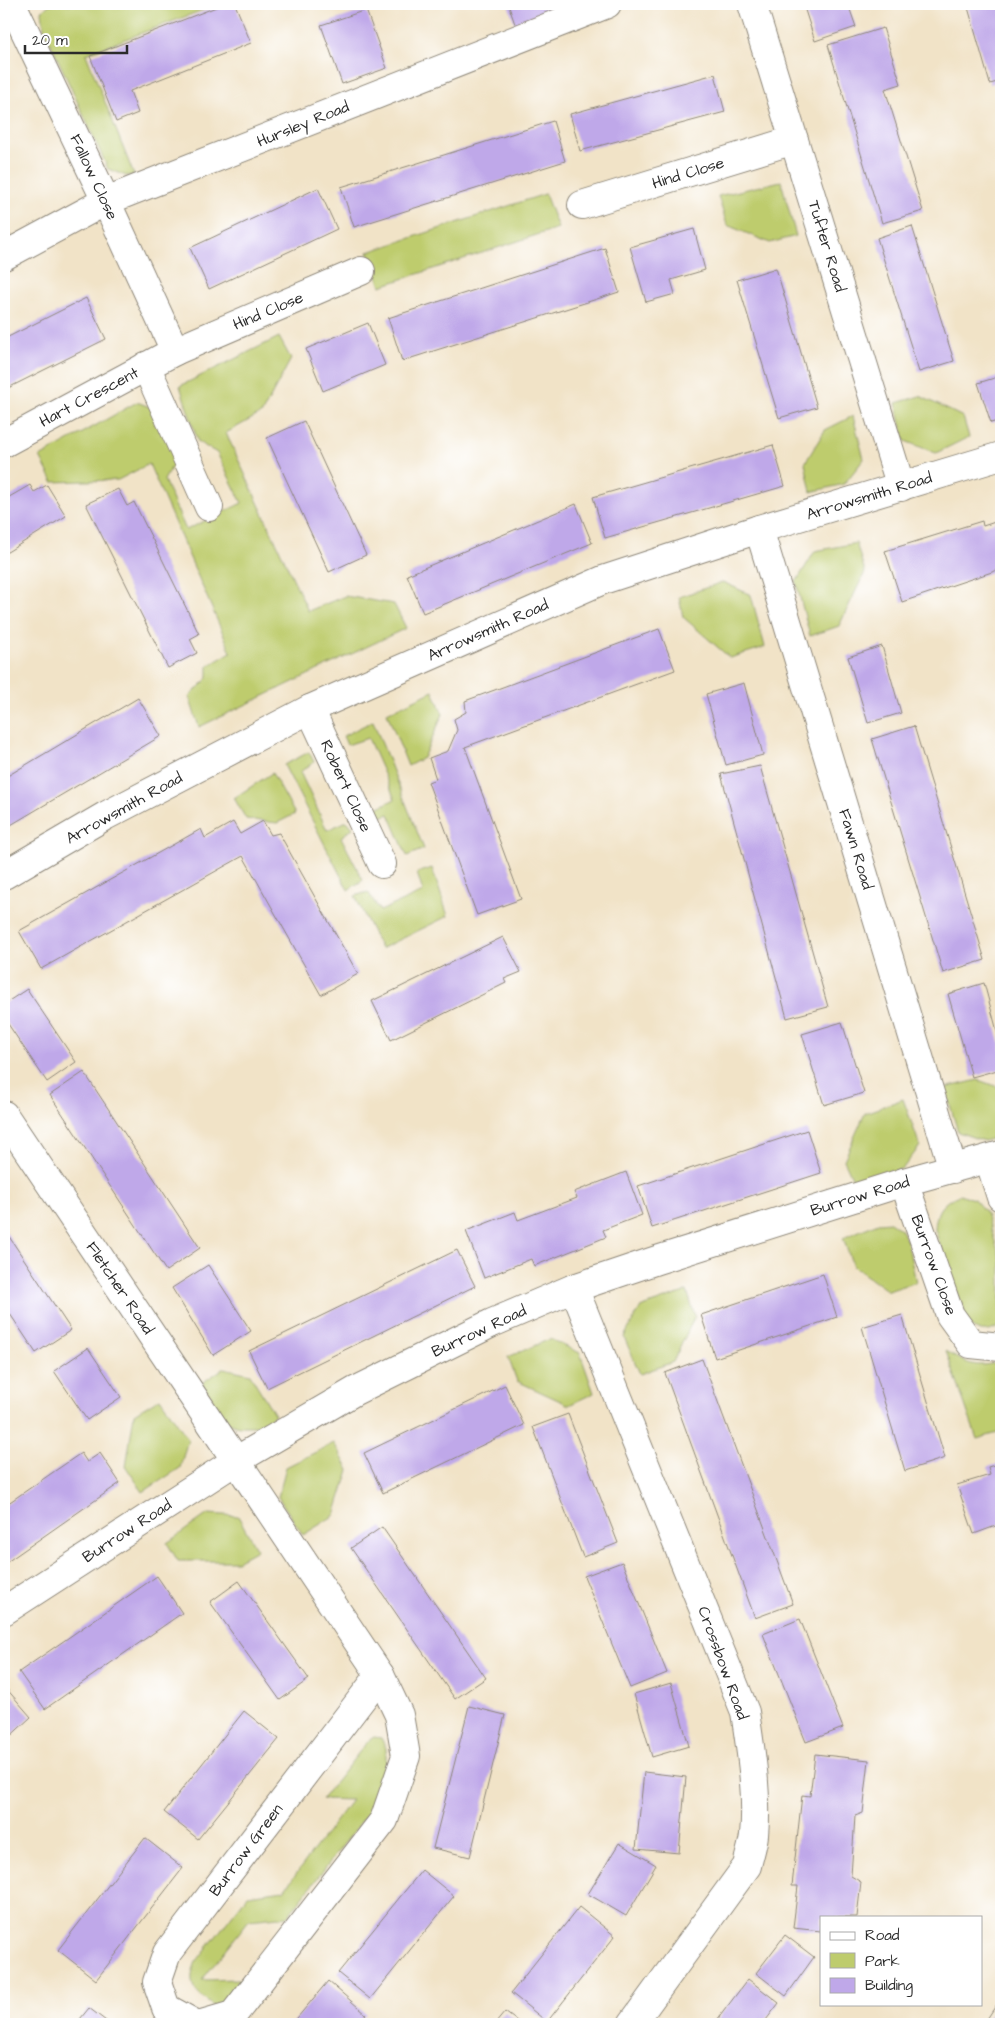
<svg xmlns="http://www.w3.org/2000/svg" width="1005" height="2028" viewBox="0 0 1005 2028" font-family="'Architects Daughter',sans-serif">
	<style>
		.green { fill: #becc6d; stroke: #747c4c }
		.building { fill: #bfa8e9 }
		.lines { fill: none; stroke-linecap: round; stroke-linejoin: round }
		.minor-casing { stroke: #8e8779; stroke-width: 30 }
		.minor { stroke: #fff; stroke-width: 28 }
		.labels { text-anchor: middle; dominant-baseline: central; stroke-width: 4; stroke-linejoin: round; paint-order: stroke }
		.street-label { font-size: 16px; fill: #2b2b2b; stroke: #fff }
	</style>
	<rect width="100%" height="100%" fill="#fff"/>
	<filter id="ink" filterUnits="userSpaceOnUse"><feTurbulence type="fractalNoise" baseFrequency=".02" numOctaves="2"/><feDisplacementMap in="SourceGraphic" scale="10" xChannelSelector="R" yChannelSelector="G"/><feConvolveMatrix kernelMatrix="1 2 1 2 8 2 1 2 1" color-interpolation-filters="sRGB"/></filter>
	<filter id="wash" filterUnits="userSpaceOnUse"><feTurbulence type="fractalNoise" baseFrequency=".0096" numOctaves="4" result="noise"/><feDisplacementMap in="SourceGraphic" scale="20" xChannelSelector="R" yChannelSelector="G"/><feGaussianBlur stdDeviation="1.12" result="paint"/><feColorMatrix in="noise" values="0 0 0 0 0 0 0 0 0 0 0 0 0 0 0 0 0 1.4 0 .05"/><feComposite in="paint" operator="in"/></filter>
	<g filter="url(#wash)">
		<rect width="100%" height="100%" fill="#f1e3c7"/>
		<g class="green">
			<polygon points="50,4 219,4 86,54 134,175 126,176 108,169 44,29 42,11"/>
			<polygon points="781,181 796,236 770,243 727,225 718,196"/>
			<polygon points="545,194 558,228 381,286 368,252"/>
			<polygon points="279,337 291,359 262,413 226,433 308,611 345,596 394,604 406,628 199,727 189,697 208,678 208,666 231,652 149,464 118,480 53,482 40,457 137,402 150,407 177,458 164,480 186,530 242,503 217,453 198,442 180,386"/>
			<polygon points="920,396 963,417 969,437 936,453 905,441 896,403"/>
			<polygon points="853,416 864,459 844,484 811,492 805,463 825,430"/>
			<polygon points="856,543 865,572 839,626 810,636 796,582 815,551"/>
			<polygon points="723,582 751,595 765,647 730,658 683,617 679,597"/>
			<polygon points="433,691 443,714 423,758 408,766 387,713"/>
			<polygon points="373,721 424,849 407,856 389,814 378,818 373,810 395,799 368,738 347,745 343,736"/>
			<polygon points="309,752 314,762 300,772 327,830 347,821 353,828 341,837 363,880 348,890 284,765"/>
			<polygon points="272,773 295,814 277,823 246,819 234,798"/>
			<polygon points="432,868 448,916 381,949 355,896 368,892 380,911 423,892 417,873"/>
			<polygon points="978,1080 1001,1088 1001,1136 984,1141 958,1132 945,1088"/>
			<polygon points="903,1099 920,1146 903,1168 855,1184 844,1160 865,1113"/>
			<path d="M959,1195L974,1199L986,1213L1001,1260V1324C991,1335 976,1333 966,1322L935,1230C936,1210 941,1203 959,1195Z"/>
			<polygon points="890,1222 900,1229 907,1241 916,1282 888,1291 853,1266 843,1238 878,1223"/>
			<polygon points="687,1291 695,1316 673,1362 640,1374 624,1337 640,1308"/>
			<polygon points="550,1339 580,1353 594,1393 569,1405 517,1381 508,1357"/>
			<path d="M946,1351C969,1365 974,1368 1001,1362V1432L977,1439Z"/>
			<polygon points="224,1368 250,1374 275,1415 258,1426 239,1426 225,1421 202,1383"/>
			<polygon points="160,1398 188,1439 180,1468 143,1492 126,1467 134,1414"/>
			<polygon points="334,1443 349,1470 335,1515 303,1535 278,1497 286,1467"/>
			<polygon points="208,1514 238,1516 257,1550 237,1561 178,1561 167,1543"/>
			<path d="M374,1737L381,1738L386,1748V1770L382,1789L368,1813L288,1916L249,1920L202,1980L239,1979L225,2001L213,2006C195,1993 186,1985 196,1962L248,1895L284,1890L351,1800L322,1799L368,1741Z"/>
		</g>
		<g id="blocks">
			<g class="building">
				<polygon points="224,4 235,4 251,43 130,91 138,113 116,122 90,56"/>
				<polygon points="508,4 563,4 565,10 516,27"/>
				<polygon points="803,4 848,4 856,27 815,41"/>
				<polygon points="967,4 1001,4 1001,81 990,84"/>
				<polygon points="366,10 387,68 342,84 321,25"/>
				<polygon points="883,28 901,84 885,89 923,211 882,223 828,45"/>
				<polygon points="715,74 725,112 580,151 570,114"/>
				<polygon points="553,121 565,161 354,227 341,187"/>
				<polygon points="318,188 337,229 209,289 190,248"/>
				<polygon points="912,226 954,361 919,372 877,238"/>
				<polygon points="694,229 705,270 671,280 675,294 646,302 630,247"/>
				<polygon points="605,248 619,292 402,361 388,318"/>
				<polygon points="776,268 817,407 779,418 737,280"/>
				<polygon points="86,298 106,339 4,390 4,339"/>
				<polygon points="368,323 385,365 323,391 306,349"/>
				<polygon points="1001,376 1001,420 991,423 978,383"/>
				<polygon points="304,421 366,555 329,572 267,438"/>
				<polygon points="773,445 785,486 605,538 593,497"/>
				<polygon points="30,485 34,492 47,485 66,516 4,554 4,500"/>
				<polygon points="118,489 127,506 134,502 199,634 190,639 197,653 168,668 86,504"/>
				<polygon points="576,504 592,543 423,613 407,575"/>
				<polygon points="1001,520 1001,569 902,602 885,551 982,521 983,526"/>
				<polygon points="659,629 675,670 465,747 521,899 477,915 428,782 436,779 429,758 448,751 457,730 454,719 466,712 465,701"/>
				<polygon points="882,646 901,713 868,723 848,657"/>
				<polygon points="744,683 763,755 726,765 706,694"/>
				<polygon points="138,698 161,736 4,829 4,778"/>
				<polygon points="914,726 985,960 943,973 872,739"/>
				<polygon points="760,766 828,1007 787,1018 721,774"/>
				<polygon points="263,821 271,835 279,833 358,974 321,995 243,856 41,969 19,931 201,829 205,838 233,822 240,834"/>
				<polygon points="503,937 521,972 504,979 506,983 391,1040 372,1001"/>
				<polygon points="984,983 1001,1046 1001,1069 972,1077 948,994"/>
				<polygon points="27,989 76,1062 47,1082 4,1018 4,1004"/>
				<polygon points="842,1022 864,1093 824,1105 802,1034"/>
				<polygon points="84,1072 200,1248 166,1271 50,1095"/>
				<polygon points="807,1130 821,1173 652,1228 638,1186"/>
				<polygon points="626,1172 642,1215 603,1230 606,1237 534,1266 531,1259 484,1278 466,1231 515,1212 518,1220 577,1198 574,1192"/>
				<polygon points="4,1229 71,1330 36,1353 4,1305"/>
				<polygon points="457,1250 475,1286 267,1388 249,1351"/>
				<polygon points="208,1265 251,1331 213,1355 172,1288"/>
				<polygon points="823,1274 837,1317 715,1358 701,1315"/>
				<polygon points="902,1315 945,1458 905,1471 862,1327"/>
				<polygon points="88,1348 121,1397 87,1420 54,1371"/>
				<polygon points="702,1359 793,1604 755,1618 665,1373"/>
				<polygon points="505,1385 524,1425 383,1493 364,1453"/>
				<polygon points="568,1414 618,1543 583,1557 533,1427"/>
				<polygon points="81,1453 87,1462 100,1453 120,1483 4,1564 4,1506"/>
				<polygon points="1001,1463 1001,1524 974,1534 957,1485 990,1475 988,1467"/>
				<polygon points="382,1527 486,1678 455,1699 351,1548"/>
				<polygon points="622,1562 667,1673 630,1688 584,1576"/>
				<polygon points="157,1576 182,1613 45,1709 19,1672"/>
				<polygon points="239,1581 309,1679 280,1700 210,1602"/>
				<polygon points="800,1619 843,1728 806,1742 763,1634"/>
				<polygon points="671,1683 689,1746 652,1757 634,1694"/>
				<polygon points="5,1687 31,1717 4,1742 4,1688"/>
				<polygon points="469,1706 505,1715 470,1857 433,1848"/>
				<polygon points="244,1711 279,1739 198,1839 164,1812"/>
				<polygon points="815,1754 869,1760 863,1813 855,1816 851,1876 861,1882 857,1917 821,1917 821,1931 793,1928 798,1886 792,1886 802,1795 810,1796"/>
				<polygon points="644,1772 686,1777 679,1853 636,1849"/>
				<polygon points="145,1838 183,1868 96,1980 58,1950"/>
				<polygon points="619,1843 656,1865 626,1916 588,1894"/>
				<polygon points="422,1870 454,1896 370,1999 338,1973"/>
				<polygon points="579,1907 615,1936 547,2022 511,1993"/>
				<polygon points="785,1935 814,1957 786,1996 756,1973"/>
				<polygon points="748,1979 779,2003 763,2024 714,2024"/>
				<polygon points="328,1981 366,2014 357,2024 292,2024"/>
				<polygon points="1001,1998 1001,2024 989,2024 985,2022"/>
				<polygon points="89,2008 110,2024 76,2024"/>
				<polygon points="505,2012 521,2024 495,2024"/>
			</g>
		</g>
	</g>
	<g filter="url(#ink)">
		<use href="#blocks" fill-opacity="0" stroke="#8e8779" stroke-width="1"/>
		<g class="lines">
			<defs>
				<g id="minor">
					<polyline points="12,4 106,201 175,351"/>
					<polyline points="752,4 901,487"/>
					<polyline points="582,205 794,140"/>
					<polyline points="4,256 106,201 607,4"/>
					<polyline points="146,366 209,507"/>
					<polyline points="4,443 175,351 361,271"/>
					<polyline points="759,529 953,1169"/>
					<polyline points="310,709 382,864"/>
					<polyline points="4,875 105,816 310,709 603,580 759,529 1001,456"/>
					<polyline points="4,1115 380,1675 399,1715 406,1756 384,1820 233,2015 202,2024"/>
					<polyline points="989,1159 1001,1197"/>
					<polyline points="904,1182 950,1315 971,1344 1001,1347"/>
					<path d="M574,1288L745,1712C751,1752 758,1794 754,1835C753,1845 749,1856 747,1866L632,2024"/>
					<polyline points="4,1611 237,1460 355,1391 492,1323 574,1288 657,1260 904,1182 1001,1155"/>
					<polyline points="195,2024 166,2008 157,1982 167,1953 380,1675"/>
				</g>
			</defs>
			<use href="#minor" class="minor-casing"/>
			<use href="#minor" class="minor"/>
		</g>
	</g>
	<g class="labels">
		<g class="street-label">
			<text transform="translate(303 124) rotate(-22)">Hursley Road</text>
			<text transform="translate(688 173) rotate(-17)">Hind Close</text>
			<text transform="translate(94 177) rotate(65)">Fallow Close</text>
			<text transform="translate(827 246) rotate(73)">Tufter Road</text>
			<text transform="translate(268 311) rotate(-23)">Hind Close</text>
			<text transform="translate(89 397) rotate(-28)">Hart Crescent</text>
			<text transform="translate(869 496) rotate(-17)">Arrowsmith Road</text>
			<text transform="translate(488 630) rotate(-24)">Arrowsmith Road</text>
			<text transform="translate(346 786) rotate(65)">Robert Close</text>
			<text transform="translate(124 808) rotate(-29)">Arrowsmith Road</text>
			<text transform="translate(856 849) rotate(73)">Fawn Road</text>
			<text transform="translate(860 1196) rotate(-17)">Burrow Road</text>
			<text transform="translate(934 1265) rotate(70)">Burrow Close</text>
			<text transform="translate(120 1288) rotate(56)">Fletcher Road</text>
			<text transform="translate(479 1331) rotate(-25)">Burrow Road</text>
			<text transform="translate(127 1531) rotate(-33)">Burrow Road</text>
			<text transform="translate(723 1663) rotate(70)">Crossbow Road</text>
			<text transform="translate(246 1850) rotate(-53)">Burrow Green</text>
		</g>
	</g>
	<rect width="1005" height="2028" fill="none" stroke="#fff" stroke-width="20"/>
	<rect x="820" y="1916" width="162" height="90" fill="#ffffff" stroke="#aaaaaa"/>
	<rect x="830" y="1932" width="25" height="8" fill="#ffffff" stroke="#aaaaaa"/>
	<text x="865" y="1940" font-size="15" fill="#2b2b2b">Road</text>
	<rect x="830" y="1953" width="25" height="15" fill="#becc6d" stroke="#aaaaaa"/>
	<text x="865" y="1966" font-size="15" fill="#2b2b2b">Park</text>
	<rect x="830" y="1978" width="25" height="15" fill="#bfa8e9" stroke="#aaaaaa"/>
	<text x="865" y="1990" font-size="15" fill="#2b2b2b">Building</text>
	<path d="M25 45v8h102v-8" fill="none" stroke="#2b2b2b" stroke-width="2.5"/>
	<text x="32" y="45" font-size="15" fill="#2b2b2b" stroke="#ffffff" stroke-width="4" paint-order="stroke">20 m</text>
</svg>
